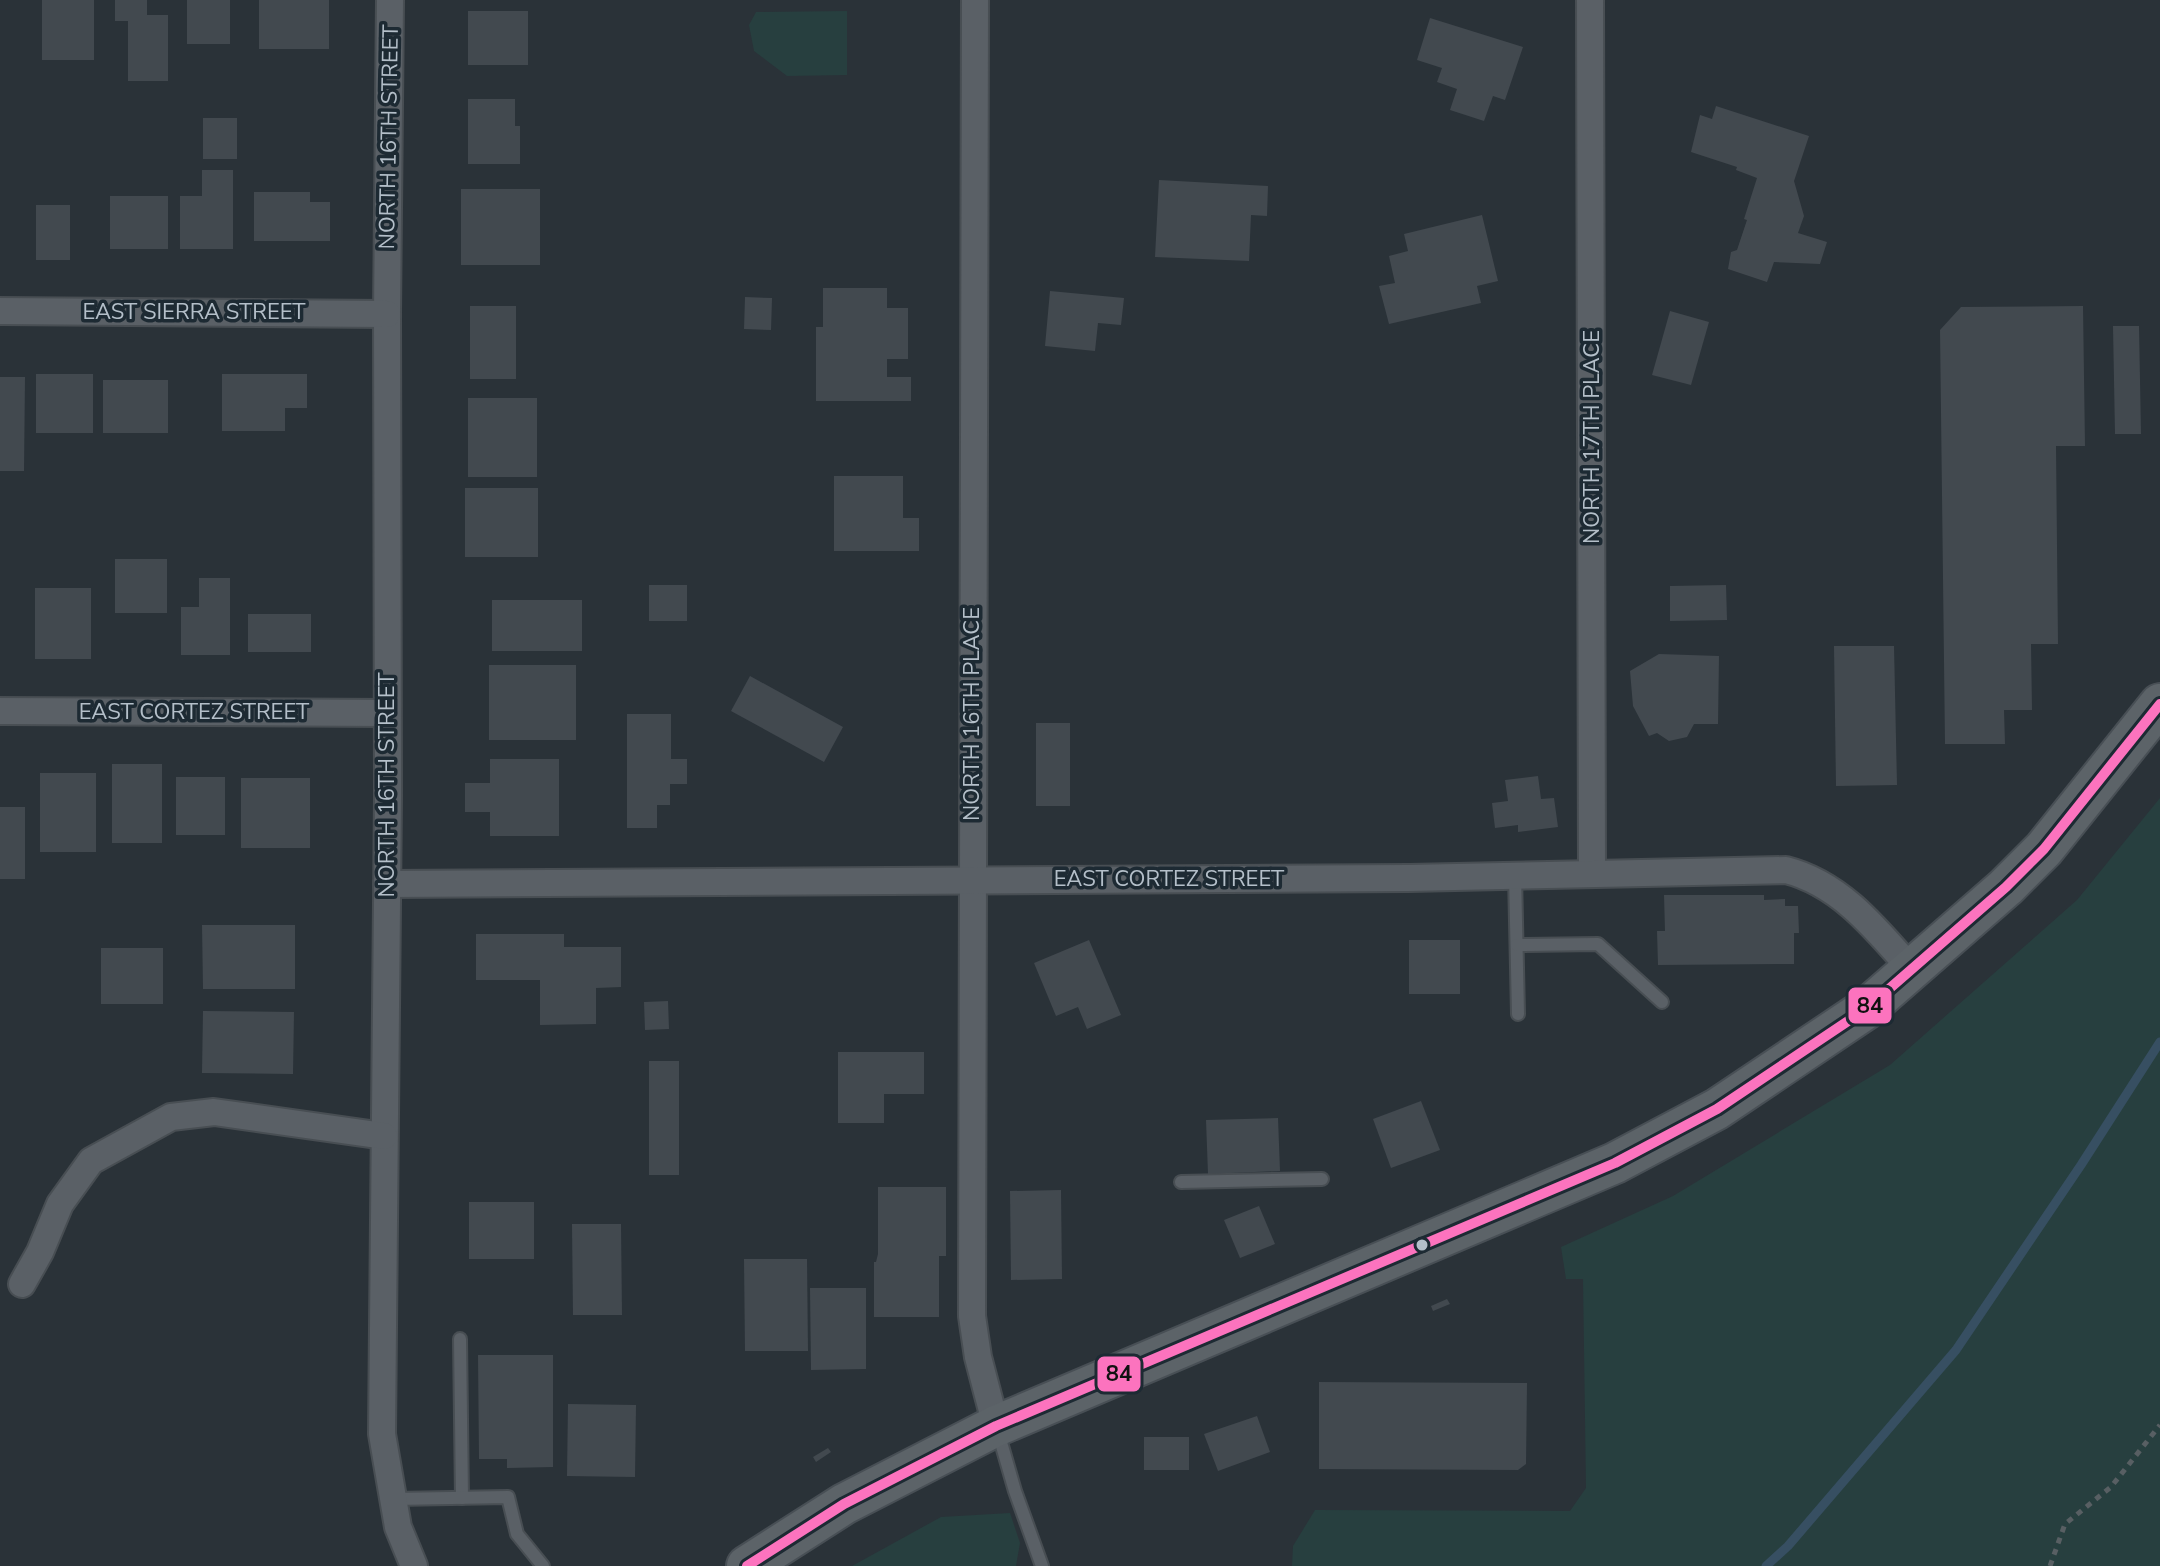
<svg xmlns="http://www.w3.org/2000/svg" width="2160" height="1566" viewBox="0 0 2160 1566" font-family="'Nunito Sans',sans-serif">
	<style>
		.green { fill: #273f3f }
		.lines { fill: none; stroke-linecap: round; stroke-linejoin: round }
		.stream { stroke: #374f62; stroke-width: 9 }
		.building { fill: #42494f }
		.service-casing { stroke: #484e53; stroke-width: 16 }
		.minor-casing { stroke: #484e53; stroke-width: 30 }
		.primary-casing { stroke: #484f55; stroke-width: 44 }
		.path { stroke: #585f63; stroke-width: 5; stroke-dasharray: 6 6; stroke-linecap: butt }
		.service { stroke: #5a6066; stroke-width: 12 }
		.minor { stroke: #5a6066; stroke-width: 26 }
		.primary { stroke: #5c6368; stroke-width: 40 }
		.bus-1-casing { stroke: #1d2a33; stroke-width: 16 }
		.bus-1 { stroke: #fc73be; stroke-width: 10 }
		.bus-dot { fill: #b4bfc9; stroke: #1d2a33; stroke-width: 3 }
		.labels { text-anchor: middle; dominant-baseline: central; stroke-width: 7; stroke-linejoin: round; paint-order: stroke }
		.street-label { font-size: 22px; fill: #b4bfc9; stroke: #1d2a33 }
		.line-badge { stroke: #1d2a33; stroke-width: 3 }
		.pale-badge-label { font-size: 22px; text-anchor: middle; font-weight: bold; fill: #111 }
	</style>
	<rect width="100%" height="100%" fill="#2a3238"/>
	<g class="green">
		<polygon points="847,11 847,75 787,76 754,51 749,25 756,12"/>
		<polygon points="2160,798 2160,1566 1292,1566 1293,1546 1315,1510 1570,1511 1586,1488 1583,1279 1566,1279 1561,1247 1673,1196 1890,1065 2077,900"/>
		<polygon points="1010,1513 1020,1543 1016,1566 852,1566 941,1517"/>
	</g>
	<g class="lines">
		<polyline class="stream" points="1766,1566 1788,1546 1956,1350 2081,1165 2160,1042"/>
	</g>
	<g class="building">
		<rect x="42" y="0" width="52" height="60"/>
		<polygon points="115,0 147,0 147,15 168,15 168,81 128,81 128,21 115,21"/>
		<rect x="187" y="0" width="43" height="44"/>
		<rect x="259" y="0" width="70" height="49"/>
		<rect x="468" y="11" width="60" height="54"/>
		<polygon points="1430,18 1523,47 1505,100 1493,96 1484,121 1450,110 1457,89 1437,82 1442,68 1417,60"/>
		<polygon points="468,99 515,99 515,126 520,126 520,164 468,164"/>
		<polygon points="1716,106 1809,136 1794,181 1804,216 1798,233 1827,242 1820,264 1774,262 1767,282 1728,269 1731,252 1737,250 1747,220 1744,219 1757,178 1736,170 1737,167 1691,152 1700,115 1712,119"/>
		<rect x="203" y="118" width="34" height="41"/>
		<polygon points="202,170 233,170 233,249 180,249 180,196 202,196"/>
		<polygon points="1159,180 1268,186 1267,216 1251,215 1249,261 1155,257"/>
		<rect x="461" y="189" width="79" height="76"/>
		<polygon points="254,192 310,192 310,202 330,202 330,241 254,241"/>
		<rect x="110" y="196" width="58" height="53"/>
		<rect x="36" y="205" width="34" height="55"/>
		<polygon points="1482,215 1498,281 1477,286 1481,303 1389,324 1379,286 1395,283 1389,256 1408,251 1404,234"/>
		<polygon points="823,288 887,288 887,308 908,308 908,359 887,359 887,377 911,377 911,401 816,401 816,327 823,327"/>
		<polygon points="1050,291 1124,298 1121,325 1098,323 1095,351 1045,346"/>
		<polygon points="745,297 772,298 771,330 744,329"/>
		<rect x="470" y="306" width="46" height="73"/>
		<polygon points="2083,306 2085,446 2056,446 2058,644 2031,644 2032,710 2004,710 2005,744 1945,744 1940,330 1961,307"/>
		<polygon points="1670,311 1709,322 1691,385 1652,375"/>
		<polygon points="2113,326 2139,326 2141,434 2115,434"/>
		<rect x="36" y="374" width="57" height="59"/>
		<polygon points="222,374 307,374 307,408 285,408 285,431 222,431"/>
		<polygon points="0,377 25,377 24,471 0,471"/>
		<rect x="103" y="380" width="65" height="53"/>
		<rect x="468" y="398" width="69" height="79"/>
		<polygon points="834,476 903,476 903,518 919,518 919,551 834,551"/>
		<rect x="465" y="488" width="73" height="69"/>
		<rect x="115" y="559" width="52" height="54"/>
		<polygon points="199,578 230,578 230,655 181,655 181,607 199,607"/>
		<rect x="649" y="585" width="38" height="36"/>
		<polygon points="1726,585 1727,620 1670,621 1670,586"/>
		<rect x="35" y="588" width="56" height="71"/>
		<rect x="492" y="600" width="90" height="51"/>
		<rect x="248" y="614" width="63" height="38"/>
		<polygon points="1834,646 1894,646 1897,785 1836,786"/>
		<polygon points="1659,654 1719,656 1718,724 1694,724 1687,737 1669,741 1657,733 1649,736 1633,706 1630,671"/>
		<rect x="489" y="665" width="87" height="75"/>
		<polygon points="750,676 843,727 824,762 731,711"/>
		<polygon points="627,714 671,714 671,759 687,759 687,784 670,784 670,805 657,805 657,828 627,828"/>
		<rect x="1036" y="723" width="34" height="83"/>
		<polygon points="490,759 559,759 559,836 490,836 490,812 465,812 465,783 490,783"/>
		<rect x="112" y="764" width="50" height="79"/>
		<rect x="40" y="773" width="56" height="79"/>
		<polygon points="1538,776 1541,799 1554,798 1558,827 1518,832 1518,825 1495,828 1492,803 1508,801 1505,780"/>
		<rect x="176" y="777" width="49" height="58"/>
		<rect x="241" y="778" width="69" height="70"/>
		<rect x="0" y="807" width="25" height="72"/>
		<polygon points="1664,895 1764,895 1764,900 1785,899 1785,906 1798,906 1799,933 1794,933 1794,964 1658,965 1657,931 1665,931"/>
		<polygon points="202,925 295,925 295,989 203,989"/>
		<polygon points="476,934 564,934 564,947 621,947 621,987 596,988 596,1024 540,1025 540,980 476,980"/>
		<polygon points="1089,940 1121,1015 1087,1029 1078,1007 1056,1016 1034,963"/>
		<rect x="1409" y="940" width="51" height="54"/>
		<rect x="101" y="948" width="62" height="56"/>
		<polygon points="668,1001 669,1029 645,1030 644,1002"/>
		<polygon points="203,1011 294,1012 293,1074 202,1073"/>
		<polygon points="838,1052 924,1052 924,1094 884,1094 884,1123 838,1123"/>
		<rect x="649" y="1061" width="30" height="114"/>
		<polygon points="1421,1101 1440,1150 1391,1168 1373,1119"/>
		<polygon points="1278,1118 1280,1171 1208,1174 1206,1120"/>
		<polygon points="878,1187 946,1187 946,1256 939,1256 939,1317 874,1317 874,1262 876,1262 878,1254"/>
		<polygon points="1061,1190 1062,1279 1011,1280 1010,1191"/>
		<rect x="469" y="1202" width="65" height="57"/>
		<polygon points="1259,1206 1275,1244 1240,1258 1224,1220"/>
		<polygon points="572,1224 621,1224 622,1315 573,1315"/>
		<polygon points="744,1259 807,1259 808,1351 745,1351"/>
		<polygon points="810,1288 866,1288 866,1369 811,1370"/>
		<polygon points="1447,1299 1450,1304 1433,1311 1431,1306"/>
		<polygon points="478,1355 553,1355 553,1467 507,1468 507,1459 479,1459"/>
		<polygon points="1319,1382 1527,1383 1526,1464 1518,1470 1319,1469"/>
		<polygon points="568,1404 636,1405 635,1477 567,1476"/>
		<polygon points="1257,1416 1270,1452 1218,1471 1204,1434"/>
		<rect x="1144" y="1437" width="45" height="33"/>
		<polygon points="828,1448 831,1452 816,1462 813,1457"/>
	</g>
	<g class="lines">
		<defs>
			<g id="service">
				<polyline points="1515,875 1518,1014"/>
				<polyline points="1517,945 1598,944 1662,1002"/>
				<polyline points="1181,1182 1322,1179"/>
				<polyline points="460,1339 462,1498"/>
				<polyline points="998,1432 1015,1491 1042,1566"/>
				<polyline points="394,1499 508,1497 517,1534 543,1566"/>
			</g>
			<g id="minor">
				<polyline points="390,0 387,314 388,796 382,1434 398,1527 414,1566"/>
				<polyline points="975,0 972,1316 978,1357 996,1426"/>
				<polyline points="1590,0 1592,874"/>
				<polyline points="0,311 387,314"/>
				<polyline points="0,711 387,713"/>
				<path d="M387,884L1409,878L1786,870C1841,884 1877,930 1913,971"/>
				<polyline points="22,1284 40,1252 60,1204 91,1161 171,1117 214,1112 384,1136"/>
			</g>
			<polyline id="primary" points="747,1566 844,1504 996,1426 1615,1163 1717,1109 1866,1009 2006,887 2044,849 2160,704"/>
		</defs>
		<use href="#service" class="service-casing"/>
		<use href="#minor" class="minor-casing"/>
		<use href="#primary" class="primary-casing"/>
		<polyline class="path" points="2050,1566 2065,1524 2111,1487 2160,1425"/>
		<use href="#service" class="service"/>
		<use href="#minor" class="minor"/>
		<use href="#primary" class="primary"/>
		<defs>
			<polyline id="bus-1" points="747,1566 844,1504 996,1426 1615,1163 1717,1109 1866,1009 2006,887 2044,849 2160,704"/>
		</defs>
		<use href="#bus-1" class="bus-1-casing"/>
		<use href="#bus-1" class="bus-1"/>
	</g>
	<circle class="bus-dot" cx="1422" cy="1245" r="7"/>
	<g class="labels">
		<g class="street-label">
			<text transform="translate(389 137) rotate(-89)">NORTH 16TH STREET</text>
			<text x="194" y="312">EAST SIERRA STREET</text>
			<text transform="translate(1592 437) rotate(-90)">NORTH 17TH PLACE</text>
			<text x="194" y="712">EAST CORTEZ STREET</text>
			<text transform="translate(972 714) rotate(-90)">NORTH 16TH PLACE</text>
			<text transform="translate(387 785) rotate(-90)">NORTH 16TH STREET</text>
			<text x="1169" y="879">EAST CORTEZ STREET</text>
		</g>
	</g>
	<g class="line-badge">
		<rect x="1847" y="986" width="46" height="39" rx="8" fill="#fc73be"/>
		<rect x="1096" y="1355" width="46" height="38" rx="8" fill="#fc73be"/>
	</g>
	<g class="pale-badge-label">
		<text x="1870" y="1013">84</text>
		<text x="1119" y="1381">84</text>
	</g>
</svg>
